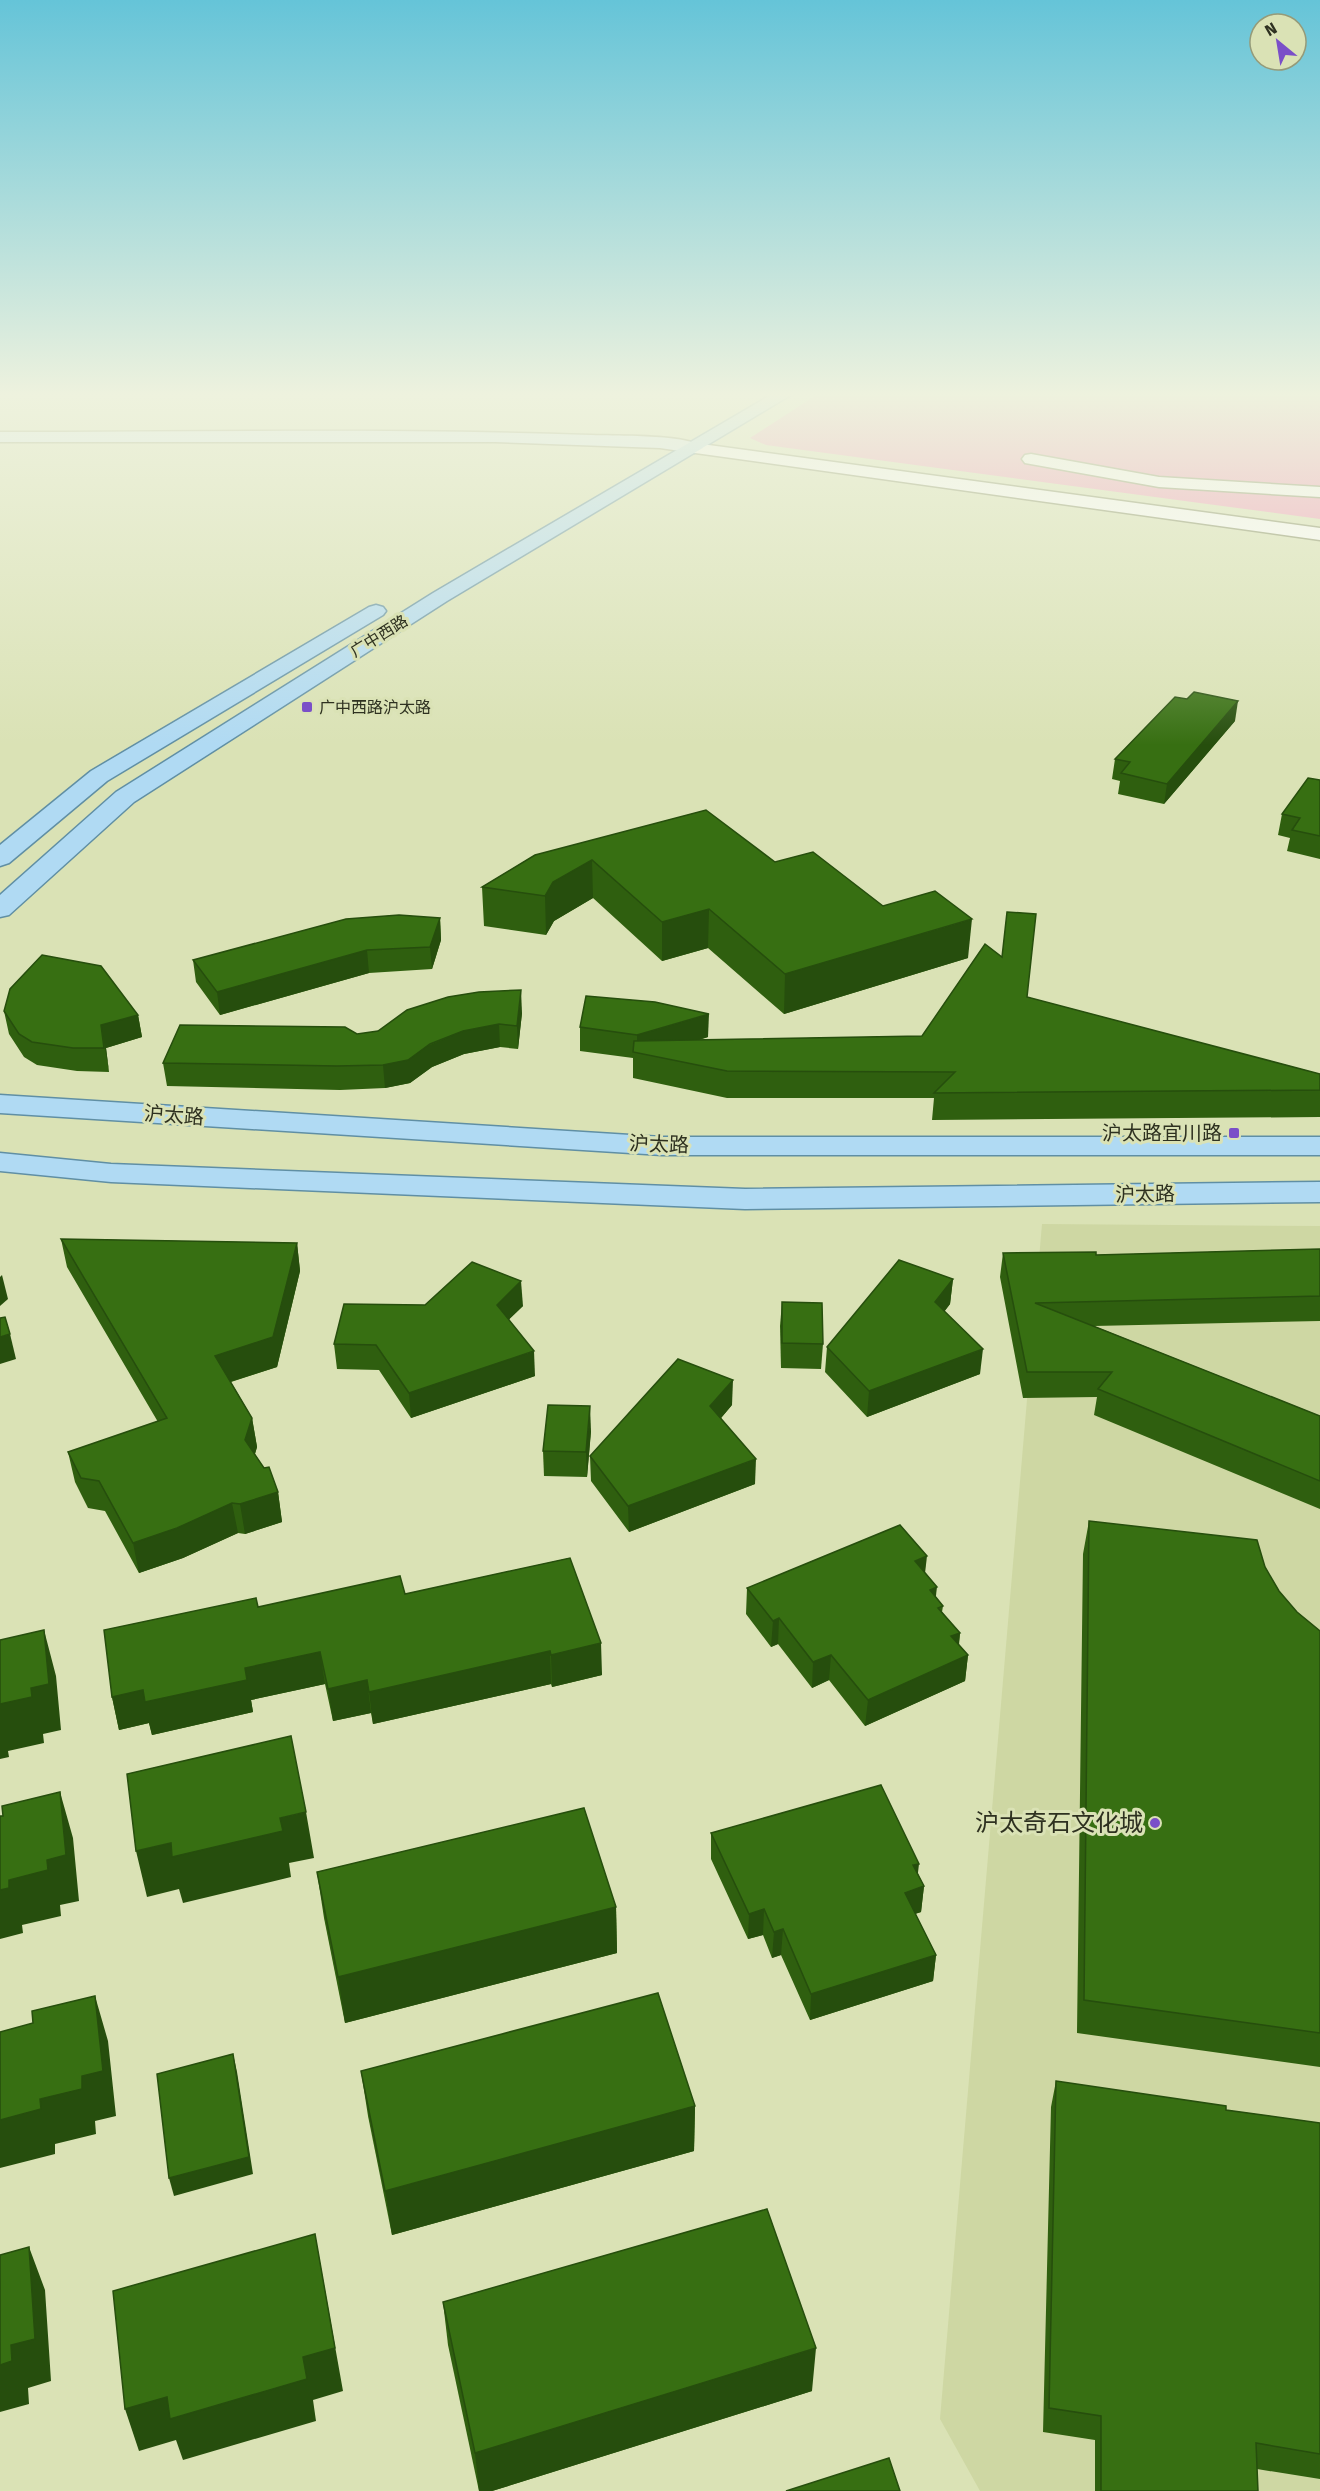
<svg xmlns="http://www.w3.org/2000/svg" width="1320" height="2491" viewBox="0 0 1320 2491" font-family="'Fira Sans','Noto Sans SC',sans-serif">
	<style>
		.built { fill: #ced7a3 }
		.green { fill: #f497ba }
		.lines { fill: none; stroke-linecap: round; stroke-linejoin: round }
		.street-casing { stroke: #858c62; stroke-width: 3 }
		.secondary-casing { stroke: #858c62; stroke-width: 3 }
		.primary-casing { stroke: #608fa4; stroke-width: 3 }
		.street { fill: #fff; fill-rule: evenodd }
		.secondary { fill: #d7ecf9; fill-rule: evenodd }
		.primary { fill: #b0daf3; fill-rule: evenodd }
		.wall { fill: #2f5f0f }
		.shaded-wall { fill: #264e0d }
		.building { fill: #376f12; stroke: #264e0d; stroke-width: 1.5 }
		.poi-dot { fill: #7a4fc8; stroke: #dae2b5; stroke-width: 2 }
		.labels { text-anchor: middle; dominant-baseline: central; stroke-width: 6; stroke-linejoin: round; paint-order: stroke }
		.far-street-label { font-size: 16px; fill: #2e3120; stroke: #dae2b5 }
		.far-poi-label { font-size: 16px; fill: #2e3120; stroke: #dae2b5; text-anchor: start }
		.street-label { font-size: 20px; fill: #2e3120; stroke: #dae2b5 }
		.poi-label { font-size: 20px; fill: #2e3120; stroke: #dae2b5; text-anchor: end }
		.near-poi-label { font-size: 24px; fill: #2e3120; stroke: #dae2b5; text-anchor: end }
	</style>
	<rect width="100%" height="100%" fill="#dae2b5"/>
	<polygon class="built" points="1042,1224 1320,1226 1320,2491 980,2491 940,2419"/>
	<polygon class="green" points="815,396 1320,396 1320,519 766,445 750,438"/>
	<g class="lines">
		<defs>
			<g id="street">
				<polygon points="694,443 1320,528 1320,540 688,452 685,448 688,444"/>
				<polygon points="1031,454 1159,477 1320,487 1320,497 1159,487 1025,463 1022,459 1025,455"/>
			</g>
			<path id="secondary" d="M0,432C197,432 395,428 591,435C611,436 693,434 703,448L694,453L660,448L495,442H0Z"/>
			<g id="primary">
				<polygon points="769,396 789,396 447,601 134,802 9,915 0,917 0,895 116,792 433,593"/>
				<polygon points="376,605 383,607 386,611 383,615 107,781 9,863 0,866 0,845 91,771 369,607"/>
				<polygon points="0,1095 662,1137 1320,1137 1320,1155 662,1155 0,1113"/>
				<polygon points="0,1153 111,1164 745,1189 1320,1182 1320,1202 745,1209 111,1182 0,1171"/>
			</g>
		</defs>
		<use href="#street" class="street-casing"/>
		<use href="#secondary" class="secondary-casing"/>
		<use href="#primary" class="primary-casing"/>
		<use href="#street" class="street"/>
		<use href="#secondary" class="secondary"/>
		<use href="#primary" class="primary"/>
	</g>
	<g class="wall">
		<polygon points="1235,721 1164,804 1118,794 1120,781 1112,779 1115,759"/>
		<polygon points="1320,780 1320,859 1287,851 1290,838 1278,835 1282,814"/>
		<polygon points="535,855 775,862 883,906 968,958 784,1014 708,948 662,961 593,898 554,921 546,935 484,926 482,887"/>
		<polygon points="440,918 441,940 432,969 369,973 220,1015 196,982 193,960"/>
		<polygon points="1027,997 1320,1074 1320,1117 932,1120 934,1098 727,1098 633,1078 633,1058 580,1051 580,1027 708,1037 699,1040 922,1036"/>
		<polygon points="4,1011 138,1015 142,1037 106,1048 109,1072 77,1071 37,1065 24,1057 9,1034"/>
		<polygon points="522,1013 518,1049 500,1047 464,1054 432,1067 410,1083 385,1088 340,1090 167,1086 163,1063 357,1034"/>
		<polygon points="61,1239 297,1243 300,1271 277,1367 231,1382 252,1418 257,1447 255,1454 278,1492 282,1522 245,1534 238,1533 183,1558 139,1573 105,1511 88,1508 75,1482 68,1452 158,1422 67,1267"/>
		<polygon points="1320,1249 1320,1321 1094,1326 1320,1416 1320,1509 1094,1415 1097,1397 1023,1398 1000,1277 1003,1253 1096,1255"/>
		<polygon points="953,1279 950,1304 944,1312 980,1374 867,1417 825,1372 827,1347"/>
		<polygon points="782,1302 823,1344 821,1369 781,1368 780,1326"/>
		<polygon points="425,1305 523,1306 509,1319 535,1376 411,1418 379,1370 337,1369 334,1344"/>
		<polygon points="732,1405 721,1418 755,1484 629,1532 591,1481 590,1456"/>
		<polygon points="591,1431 587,1477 544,1476 543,1451"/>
		<polygon points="1089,1521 1265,1567 1279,1591 1297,1612 1320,1631 1320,2067 1077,2033 1083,1554"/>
		<polygon points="570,1558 602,1675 552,1687 551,1684 373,1724 371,1713 333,1721 325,1684 251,1700 253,1712 152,1735 149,1723 119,1730 112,1697 258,1607 405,1594"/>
		<polygon points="925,1573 936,1597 943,1606 942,1612 960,1633 959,1645 968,1655 965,1681 865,1726 829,1680 812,1688 778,1644 771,1647 746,1614 747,1588"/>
		<polygon points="711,1833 918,1874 924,1886 921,1912 915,1914 936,1955 933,1981 810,2020 781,1955 772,1958 763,1935 748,1939 711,1859"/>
		<polygon points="317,1872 616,1907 617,1953 345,2023 324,1918"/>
		<polygon points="361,2071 695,2106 694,2151 392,2235 368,2116"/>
		<polygon points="1056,2081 1226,2110 1320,2123 1320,2479 1257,2469 1258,2491 1095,2491 1095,2440 1043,2432 1051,2107"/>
		<polygon points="443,2302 812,2391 492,2491 479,2491 448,2345"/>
	</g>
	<g class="shaded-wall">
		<polygon points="1238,701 1235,721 1164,804 1167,784"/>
		<polygon points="592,860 593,898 554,921 546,935 545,896 553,882"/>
		<polygon points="709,909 708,948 662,961 662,922"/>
		<polygon points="440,918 441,940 432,969 430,947"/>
		<polygon points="972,919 968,958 784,1014 785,974"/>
		<polygon points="367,950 369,973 220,1015 217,992"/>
		<polygon points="521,990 522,1013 518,1049 517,1026"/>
		<polygon points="709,1014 708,1037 648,1055 637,1053 637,1035"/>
		<polygon points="138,1015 142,1037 106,1048 109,1072 101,1025"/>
		<polygon points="499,1024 500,1047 464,1054 432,1067 410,1083 385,1088 383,1065 463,1031"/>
		<polygon points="297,1243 300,1271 277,1367 220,1385 215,1356"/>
		<polygon points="2,1275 8,1299 0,1306 0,1277"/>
		<polygon points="953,1279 950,1304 932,1327 935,1302"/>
		<polygon points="521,1281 523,1306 499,1329 497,1305"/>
		<polygon points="10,1334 16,1359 0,1364 0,1337"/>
		<polygon points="983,1349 980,1374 867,1417 869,1391"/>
		<polygon points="534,1351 535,1376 411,1418 409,1393"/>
		<polygon points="733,1380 732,1405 710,1431 710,1406"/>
		<polygon points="590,1406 591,1431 587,1477 586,1452"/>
		<polygon points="252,1418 257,1447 250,1470 245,1440"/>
		<polygon points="756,1459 755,1484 629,1532 628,1506"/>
		<polygon points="278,1492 282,1522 245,1534 240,1504"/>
		<polygon points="232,1503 238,1533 183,1558 139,1573 133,1543"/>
		<polygon points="927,1556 924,1582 915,1561"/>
		<polygon points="937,1587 934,1612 930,1590"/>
		<polygon points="779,1618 778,1644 771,1647 773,1621"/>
		<polygon points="44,1630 56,1676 61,1730 43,1734 44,1743 8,1751 9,1757 0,1759 0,1704 31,1688"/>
		<polygon points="960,1633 957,1659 951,1636"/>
		<polygon points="601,1643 602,1675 552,1687 551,1655"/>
		<polygon points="550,1651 551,1684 373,1724 369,1692"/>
		<polygon points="320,1652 325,1684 251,1700 253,1712 152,1735 149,1723 119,1730 112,1697"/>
		<polygon points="831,1655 829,1680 812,1688 813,1662"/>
		<polygon points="968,1655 965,1681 865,1726 868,1700"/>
		<polygon points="367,1680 371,1713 333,1721 328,1689"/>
		<polygon points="60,1792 73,1838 79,1901 60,1905 61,1916 22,1925 23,1933 0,1939 0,1890 9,1880 47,1860"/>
		<polygon points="306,1812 314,1858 289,1863 291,1877 183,1903 179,1889 147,1897 136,1851"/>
		<polygon points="919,1864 916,1889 924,1886 921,1912 902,1918 905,1893 913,1865"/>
		<polygon points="616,1907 617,1953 345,2023 338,1977"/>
		<polygon points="764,1909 763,1935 748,1939 749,1914"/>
		<polygon points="783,1929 781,1955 772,1958 774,1932"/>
		<polygon points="936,1955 933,1981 810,2020 811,1994"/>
		<polygon points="95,1996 108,2041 116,2116 95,2121 96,2134 55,2144 55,2154 0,2168 0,2120 40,2099 82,2076"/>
		<polygon points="233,2054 237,2072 253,2174 174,2196 169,2178"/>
		<polygon points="695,2106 694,2151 392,2235 385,2191"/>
		<polygon points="315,2234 343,2391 313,2400 316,2421 183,2460 176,2440 139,2451 125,2409"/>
		<polygon points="29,2247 45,2290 51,2381 28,2388 29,2404 0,2412 0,2365 11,2345"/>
		<polygon points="816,2348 812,2391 492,2491 479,2491 475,2453"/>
	</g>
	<g class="building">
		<polygon points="1194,692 1238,701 1167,784 1121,773 1130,762 1115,759 1175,697 1187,699"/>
		<polygon points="1308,778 1320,780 1320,836 1292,830 1300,818 1282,814"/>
		<polygon points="706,810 775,862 813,852 883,906 935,891 972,919 785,974 709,909 662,922 592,860 553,882 545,896 482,887 535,855"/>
		<polygon points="1007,912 1036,914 1027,997 1320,1074 1320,1090 934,1093 955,1072 727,1071 633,1052 634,1041 922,1036 985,944 1002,957"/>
		<polygon points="399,915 440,918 430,947 367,950 217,992 193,960 346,919"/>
		<polygon points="42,955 101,966 138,1015 101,1025 104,1048 73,1048 32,1042 19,1034 4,1011 10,989"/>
		<polygon points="521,990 517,1026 499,1024 463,1031 430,1044 408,1060 383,1065 337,1066 163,1063 180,1025 345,1027 357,1034 378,1031 407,1010 448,997 479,992"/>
		<polygon points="586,996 655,1002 709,1014 637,1035 580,1027"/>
		<polygon points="61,1239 297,1243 273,1337 215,1356 252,1418 245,1440 264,1468 269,1467 278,1492 240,1504 232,1503 177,1528 133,1543 99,1481 81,1478 68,1452 167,1418"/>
		<polygon points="1320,1249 1320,1296 1035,1303 1320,1416 1320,1481 1098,1389 1112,1372 1027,1372 1003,1253 1096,1252 1096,1255"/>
		<polygon points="899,1260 953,1279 935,1302 983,1349 869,1391 827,1347"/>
		<polygon points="472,1262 521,1281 497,1305 534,1351 409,1393 376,1345 334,1344 344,1304 425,1305"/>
		<polygon points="782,1302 822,1303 823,1344 782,1343"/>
		<polygon points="5,1317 10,1334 0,1337 0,1318"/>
		<polygon points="678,1359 733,1380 710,1406 756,1459 628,1506 590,1456"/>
		<polygon points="548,1405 590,1406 586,1452 543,1451"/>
		<polygon points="1089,1521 1257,1540 1265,1567 1279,1591 1297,1612 1320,1631 1320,2033 1084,2000"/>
		<polygon points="900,1525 927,1556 915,1561 937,1587 930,1590 943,1606 938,1608 960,1633 951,1636 968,1655 868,1700 831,1655 813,1662 779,1618 773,1621 747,1588"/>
		<polygon points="570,1558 601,1643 551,1655 550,1651 369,1692 367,1680 328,1689 320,1652 245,1668 247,1680 145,1702 143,1690 112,1697 104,1630 256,1598 258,1607 400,1576 405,1594"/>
		<polygon points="44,1630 49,1684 31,1688 32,1697 0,1704 0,1640"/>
		<polygon points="291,1736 306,1812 280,1818 283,1831 172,1857 171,1843 136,1851 127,1774"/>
		<polygon points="881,1785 919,1864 913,1865 924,1886 905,1893 936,1955 811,1994 783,1929 774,1932 764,1909 749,1914 711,1833"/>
		<polygon points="60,1792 66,1855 47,1860 48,1870 9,1880 9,1888 0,1890 0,1816 3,1816 2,1806"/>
		<polygon points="584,1808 616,1907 338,1977 317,1872"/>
		<polygon points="658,1993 695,2106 385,2191 361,2071"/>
		<polygon points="95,1996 103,2071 82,2076 82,2089 40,2099 41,2109 0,2120 0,2032 33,2023 32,2011"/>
		<polygon points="233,2054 249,2157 169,2178 157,2074"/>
		<polygon points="1056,2081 1226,2106 1226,2110 1320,2123 1320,2454 1256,2443 1258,2491 1101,2491 1101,2416 1049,2408"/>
		<polygon points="767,2209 816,2348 475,2453 443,2302"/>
		<polygon points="315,2234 335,2348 303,2357 307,2379 170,2419 167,2397 125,2409 113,2291"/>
		<polygon points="29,2247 35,2339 11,2345 12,2361 0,2365 0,2255"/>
		<polygon points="889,2458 900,2491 786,2491"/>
	</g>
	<linearGradient id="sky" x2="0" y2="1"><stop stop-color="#65c4d8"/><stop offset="0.53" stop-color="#eef2de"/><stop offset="1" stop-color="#eef2de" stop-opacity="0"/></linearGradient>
	<rect width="1320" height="745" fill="url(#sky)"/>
	<g class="poi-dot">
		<rect x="301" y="701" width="12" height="12" rx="3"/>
		<rect x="1228" y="1127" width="12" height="12" rx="3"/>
		<circle cx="1155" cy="1823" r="6"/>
	</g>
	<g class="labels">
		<g class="far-street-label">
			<text transform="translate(379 636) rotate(-32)">广中西路</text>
		</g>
		<g class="far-poi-label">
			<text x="319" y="707">广中西路沪太路</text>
		</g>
		<g class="street-label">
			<text transform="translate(174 1115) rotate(4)">沪太路</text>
			<text transform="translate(659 1144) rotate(2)">沪太路</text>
			<text transform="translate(1145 1194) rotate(-1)">沪太路</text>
		</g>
		<g class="poi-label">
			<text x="1222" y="1133">沪太路宜川路</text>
		</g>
		<g class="near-poi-label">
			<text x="1143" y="1823">沪太奇石文化城</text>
		</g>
	</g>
	<g transform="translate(1278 42) rotate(330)"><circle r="28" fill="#dae2b5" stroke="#959b79" stroke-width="1.5"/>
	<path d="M0-4.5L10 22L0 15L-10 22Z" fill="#7a4fc8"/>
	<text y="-9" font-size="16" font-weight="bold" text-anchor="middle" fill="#2e3120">N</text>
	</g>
</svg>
